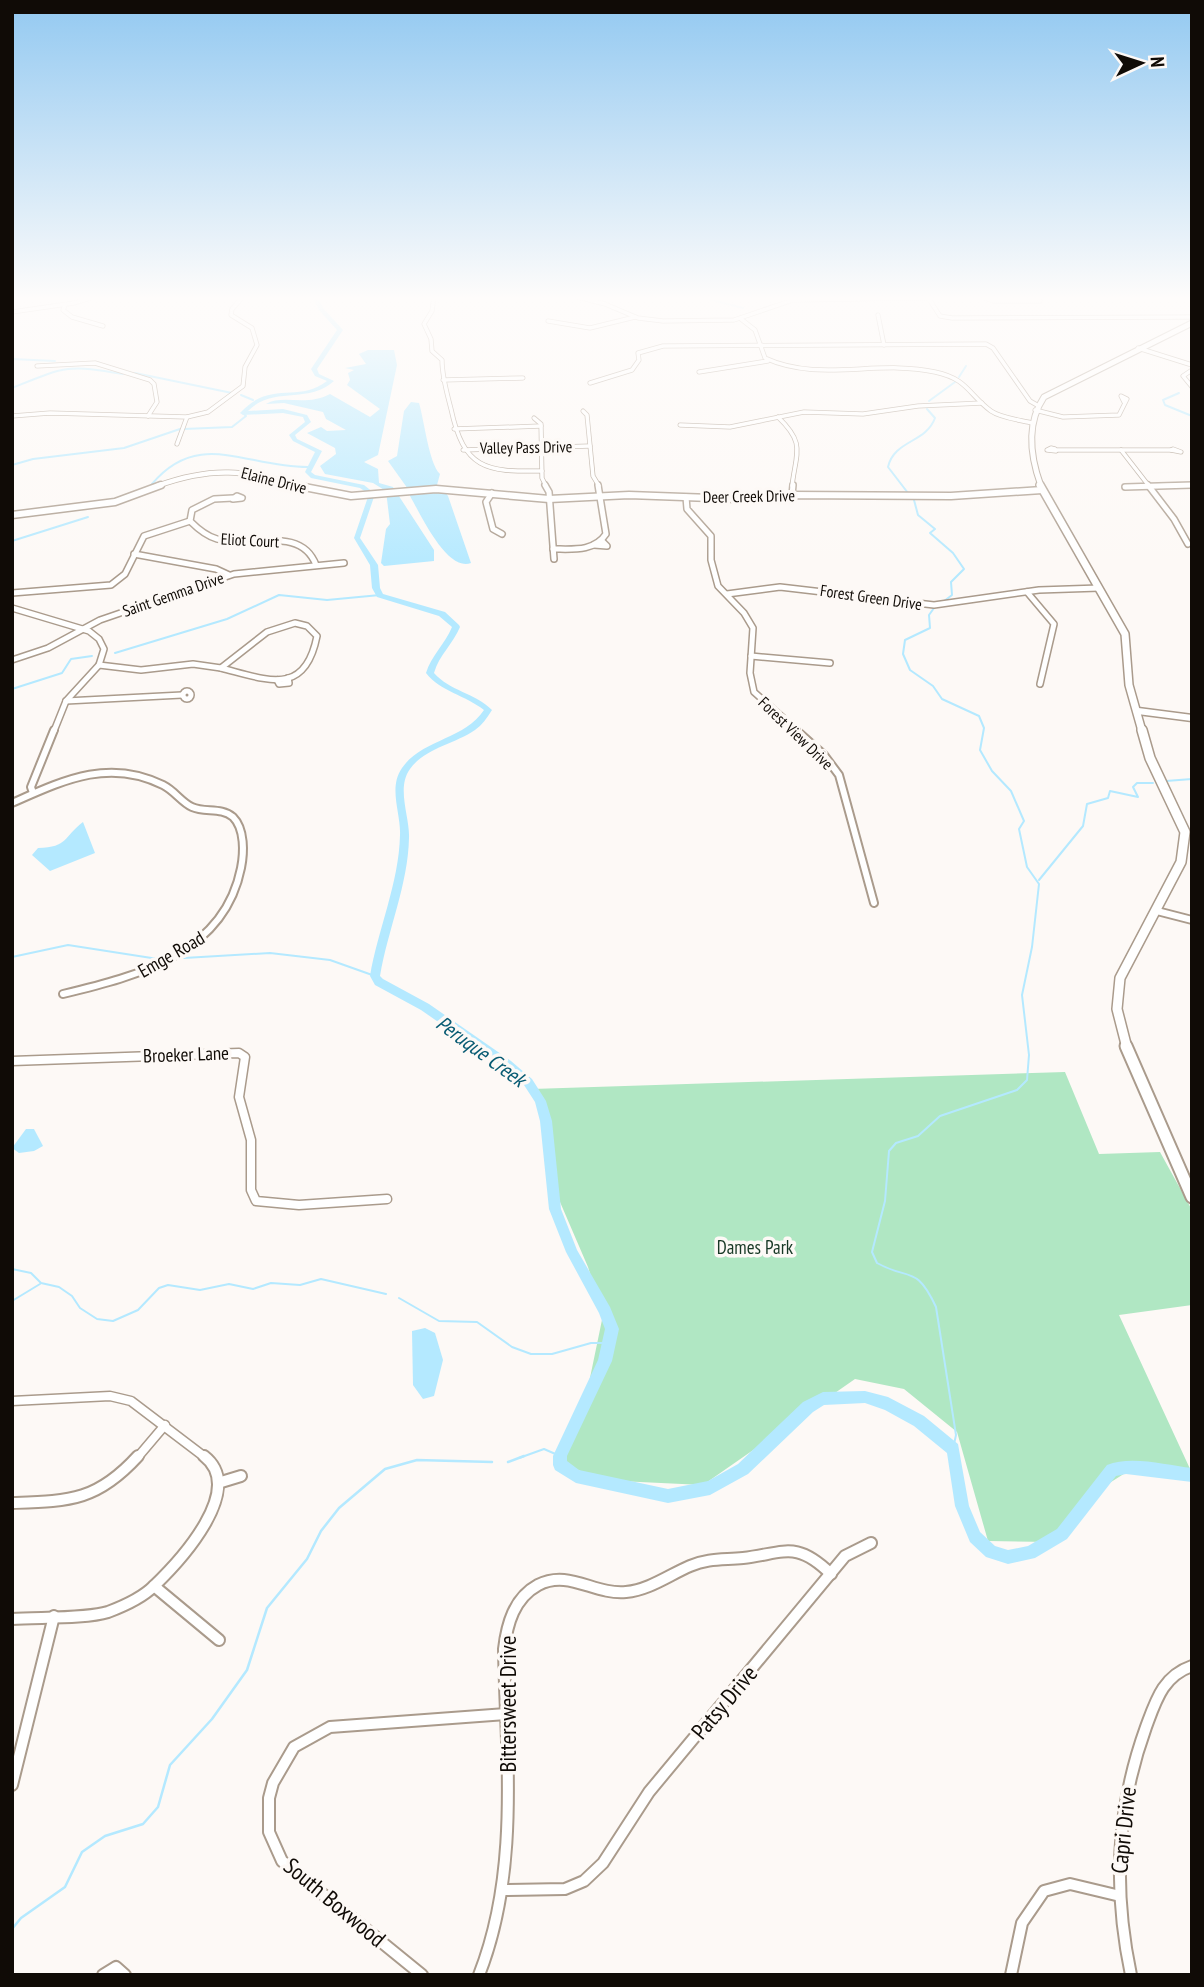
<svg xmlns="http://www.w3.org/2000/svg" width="1204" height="1987" viewBox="0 0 1204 1987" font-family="'PT Sans Narrow',sans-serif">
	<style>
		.green { fill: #b0e7c3 }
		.water { fill: #b4e9ff }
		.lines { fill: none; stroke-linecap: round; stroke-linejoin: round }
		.stream-far1 { stroke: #b4e9ff; stroke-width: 2 }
		.stream { stroke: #b4e9ff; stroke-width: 2.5 }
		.river { fill: #b4e9ff; fill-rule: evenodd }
		.minor-far4-casing { stroke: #aa9b8c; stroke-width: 5 }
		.minor-far3-casing { stroke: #aa9b8c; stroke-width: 8 }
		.minor-far2-casing { stroke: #aa9b8c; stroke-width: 10 }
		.minor-far1-casing { stroke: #aa9b8c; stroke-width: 11 }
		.minor-casing { stroke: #aa9b8c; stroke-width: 14 }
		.tertiary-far1-casing { stroke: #aa9b8c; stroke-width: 6 }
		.tertiary-casing { stroke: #aa9b8c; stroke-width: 9 }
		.secondary-far3-casing { stroke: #aa9b8c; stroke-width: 7 }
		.secondary-far2-casing { stroke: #aa9b8c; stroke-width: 10 }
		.secondary-far1-casing { stroke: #aa9b8c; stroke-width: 12 }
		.secondary-casing { stroke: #aa9b8c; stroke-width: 15 }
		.minor-far4 { stroke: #fff; stroke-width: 3.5 }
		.minor-far3 { stroke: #fff; stroke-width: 5 }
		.minor-far2 { stroke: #fff; stroke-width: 6 }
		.minor-far1 { stroke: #fff; stroke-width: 8 }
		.minor { stroke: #fff; stroke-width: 10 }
		.tertiary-far1 { stroke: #fff; stroke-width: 4.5 }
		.tertiary { stroke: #fff; stroke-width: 6 }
		.secondary-far3 { stroke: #fff; stroke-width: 5 }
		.secondary-far2 { stroke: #fff; stroke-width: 7 }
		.secondary-far1 { stroke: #fff; stroke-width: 9 }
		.secondary { stroke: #fff; stroke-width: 11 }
		.labels { text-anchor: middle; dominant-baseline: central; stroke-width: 7; stroke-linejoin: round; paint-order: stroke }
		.far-street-label { font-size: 16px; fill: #100b06; stroke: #fdf9f6 }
		.street-label { font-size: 19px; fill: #100b06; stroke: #fdf9f6 }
		.park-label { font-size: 19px; fill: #173825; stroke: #fdf9f6 }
		.water-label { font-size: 21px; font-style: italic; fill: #085b73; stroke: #fdf9f6 }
		.near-street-label { font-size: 23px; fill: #100b06; stroke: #fdf9f6 }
	</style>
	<rect width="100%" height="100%" fill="#fdf9f6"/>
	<polygon class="green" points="1065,1072 1099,1154 1160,1152 1192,1210 1192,1305 1119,1315 1191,1471 1130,1470 1081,1501 1050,1542 988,1541 957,1432 904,1389 855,1379 703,1485 598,1480 561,1461 564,1440 585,1402 603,1315 588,1267 557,1195 548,1116 532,1089"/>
	<g class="water">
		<path d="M368,350H394L397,365L378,455L364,462L378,469L379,483L393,487L434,550V561L384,566L381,563L386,529L390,524L386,491L373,483L325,474L320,466L336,454L335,448L307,433L321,427L327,431L346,430L326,419L323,412L284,403L266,404C283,394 306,407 330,394L370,417L380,409L347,385L350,380L348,373L354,370L345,368L366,364L359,354Z"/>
		<path d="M411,402L419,403C424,419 429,464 440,474L437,485L408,489L388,461L397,456L404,411Z"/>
		<path d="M424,491L445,492L448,496L471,563C447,572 421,515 410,496V493Z"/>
		<path d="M83,822L95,853L50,871L32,855L38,848C69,847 63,837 83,822Z"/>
		<polygon points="26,1129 34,1129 43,1146 34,1151 19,1153 12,1148"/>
		<polygon points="425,1328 435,1333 443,1360 434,1396 423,1399 413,1385 412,1331"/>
	</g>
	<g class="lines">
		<g class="stream-far1">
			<polyline points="697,296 743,308"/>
			<polyline points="12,359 55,361"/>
			<polyline points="135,373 232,393"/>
			<polyline points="959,377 966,366"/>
			<path d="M12,388C64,367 67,364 123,374"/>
			<polyline points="1179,393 1163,400 1165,405 1192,416"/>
			<polyline points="241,395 253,400"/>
			<polyline points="929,401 955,382"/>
			<polyline points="184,429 232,427 246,416 243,413"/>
			<polyline points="12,465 33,459 124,448 180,429"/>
			<path d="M152,484C199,428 247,468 309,467"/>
			<path d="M908,493L888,467C894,440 926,443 935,418L927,409"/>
			<polyline points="914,500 918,515 935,529 930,533 953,553 964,569 951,582 952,595 943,602"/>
			<polyline points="12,541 88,517"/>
			<path d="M934,608L929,615L930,628L905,640L903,654L910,670L933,686L942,699L979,716L984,728L980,750L992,771L1011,791L1024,821L1019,829L1027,867L1039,884L1032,947L1022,995L1029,1055L1027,1080L1017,1090L940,1116L918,1136L896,1143L889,1151L885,1201L872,1252L877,1263C909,1281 916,1264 936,1307L956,1435L953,1449"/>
			<polyline points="115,653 227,619 279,595 327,600 380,595"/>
			<polyline points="12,689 62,673 71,659 92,656"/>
			<polyline points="1166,781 1192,779"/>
			<polyline points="1039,880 1083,826 1087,804 1108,798 1110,791 1138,797 1133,787 1137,783 1153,783"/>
			<polyline points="12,957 68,945 158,959"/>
			<polyline points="184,958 270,953 330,960 375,976"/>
			<polyline points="12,1269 31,1273 41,1283 59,1287 72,1296 80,1308 97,1319 113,1321 138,1310 159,1288 168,1285 200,1290 229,1284 253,1289 271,1283 300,1285 321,1279 386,1294"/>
			<polyline points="399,1298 439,1321 477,1322 512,1347 531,1354 552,1354 591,1343 610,1343"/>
			<polyline points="12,1301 40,1284"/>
			<polyline points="519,1458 544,1449 560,1456"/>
		</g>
		<g class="stream">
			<polyline points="508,1462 524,1456"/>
			<polyline points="12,1929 21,1918 65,1887 82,1852 105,1836 143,1824 158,1807 170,1765 212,1719 247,1670 267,1608 307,1559 321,1531 339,1508 385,1469 417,1460 492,1462"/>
		</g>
		<path class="river" d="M312,296H317L323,308L343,330L317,369L319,374L334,381C307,405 274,385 248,411L283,409L307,415L311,422L295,435L297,439L322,451L311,472L315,475L364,485L374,493L375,494L360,538L378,565L380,588L383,594L445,612L459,625L460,627C453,644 439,655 434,673C450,691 475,693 492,710C487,718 482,725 475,730C455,744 425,748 410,769C396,788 410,817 409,838C408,885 388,929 380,976L383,979L429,1004L511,1061L532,1079L546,1101L552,1121L561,1209L577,1250L610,1307L619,1329L612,1361L567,1456V1461L579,1470L668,1489L708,1481L738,1464L803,1402L823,1392L865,1391L888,1397L924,1416L958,1444L969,1506L980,1532L995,1546L1008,1550L1028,1546L1057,1529L1107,1465C1131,1455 1166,1465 1192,1468V1482L1126,1474L1116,1476L1067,1539L1035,1558L1008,1564L986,1557L970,1542L955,1506L947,1453L914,1426L885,1410L865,1403L824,1405L813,1412L748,1474L710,1495L668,1503L576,1483L555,1470L553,1465V1456L598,1360L605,1329L599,1313L566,1252L549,1209L540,1121L535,1102L524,1085L503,1067L421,1010L375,985L370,976C378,929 399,883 400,835C401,813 388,788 402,768C422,739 464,740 484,710C465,695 441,692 426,673C431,656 445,644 452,627L439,616L377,597L372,588L370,565L354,538L369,494L360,488L311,478L305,472L315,452L293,441L289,435L305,422L303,417L283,413L243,415L240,413C271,379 297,404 327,381L315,376L311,369L337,330L319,310Z"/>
		<defs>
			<g id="minor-far4">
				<path d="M434,296L432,311L424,324L431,339L432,351L442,360C442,377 447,393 451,409C464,469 485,472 542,471"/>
				<polyline points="573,296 605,304 638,318 663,321 734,320 793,300 929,298"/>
				<polyline points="927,296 940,316 952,318 1192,317"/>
				<polyline points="980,296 993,301 1040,301"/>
				<polyline points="65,305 63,310 72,317 103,326"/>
				<polyline points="12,312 74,303 96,296"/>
				<polyline points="878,315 884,345"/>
				<path d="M741,319L755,330L765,358C819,383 878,359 935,372C968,379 968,394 991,411C1001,418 1020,420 1032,423"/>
				<polyline points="548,321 590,328 635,317"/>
				<polyline points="1138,348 1192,365"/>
				<polyline points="37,366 95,363 150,380 154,384 157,402 148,416"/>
				<polyline points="1192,370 1183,376 1192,387"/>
				<polyline points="699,372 768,361"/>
				<polyline points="443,380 523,378"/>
				<polyline points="590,383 632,370 639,360 638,353 663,346 986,344 993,348 1030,401 1037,405"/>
				<polyline points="1035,410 1063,417 1119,415 1127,399 1121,396 1124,402"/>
				<polyline points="583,411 587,415 593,476 599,486"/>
				<polyline points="12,416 50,413 187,417 208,412 243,386 245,367 257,345 252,328 231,315 232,309 244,296"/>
				<path d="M778,417C806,444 796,452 792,486"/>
				<polyline points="534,418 541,424 542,478 546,486"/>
				<polyline points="680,425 730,427 804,412 863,414 918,406 982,403"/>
				<polyline points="454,429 541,426"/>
				<polyline points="177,444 187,417"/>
				<polygon points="1051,448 1055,449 1056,451 1047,450"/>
				<polygon points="1173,449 1181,452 1171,450"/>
				<polyline points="463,450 590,446"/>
				<polyline points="1056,450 1172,450"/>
				<polyline points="1121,450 1149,486"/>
				<polyline points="1147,486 1192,485"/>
			</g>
			<g id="minor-far3">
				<polyline points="545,485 549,492 554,559"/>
				<polyline points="1148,485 1174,519 1188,544"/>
				<polyline points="1125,487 1192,485"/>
				<polyline points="492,493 486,502 493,529 502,534"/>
				<polyline points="792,495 793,485"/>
				<polygon points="237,496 242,498 233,499"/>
				<polyline points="686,497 687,509 711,536 711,560 718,586 744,613 753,628 750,673 754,692 798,731"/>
				<path d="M233,498L214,499L192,510L190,521C198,529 206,536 217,539C250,548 301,525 316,565"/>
				<polyline points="594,545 607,546 602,541"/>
				<path d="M553,549C572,549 594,552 606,534L598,485"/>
				<polyline points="134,554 216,569 229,575"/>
				<polyline points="1027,592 1054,624 1040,684"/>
				<polyline points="12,593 111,585 125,574 144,536 190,521"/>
				<polyline points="727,594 780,587 934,605 1039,590 1099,588"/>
				<polyline points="12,608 89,631 99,639 104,649 99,665 66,701 54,731"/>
				<path d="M295,623L307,626L317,636C305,697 268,680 221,668L267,632Z"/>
				<polyline points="751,656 830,663"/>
				<polyline points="12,660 48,648 100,620 234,574 344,563"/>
				<polyline points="99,665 141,670 193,664 221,668"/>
				<polyline points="277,680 279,684 289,683 288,678"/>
				<circle cx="187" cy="695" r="4"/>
				<polyline points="66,701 182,695"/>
			</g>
			<g id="minor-far2">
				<polyline points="796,730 824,755 839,775 874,903"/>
				<polyline points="33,793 31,787 54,730"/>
				<path d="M12,803C64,780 109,758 163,785C175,791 181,802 192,807C205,813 221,807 233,817C245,829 244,853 241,868C224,954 138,976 63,994"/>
				<polyline points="1157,911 1192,920"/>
			</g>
			<g id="minor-far1">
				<polyline points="12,1061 239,1053 245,1057 239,1097 251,1140 251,1190 256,1201 299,1205 387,1199"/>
				<polyline points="12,1401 110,1396 131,1401 206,1458"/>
				<polyline points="137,1458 165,1425"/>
			</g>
			<g id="minor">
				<polyline points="218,1483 241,1476"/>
				<path d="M12,1503C70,1501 97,1501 138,1456"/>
				<polyline points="154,1586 219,1640"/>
				<path d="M12,1619C37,1617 86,1619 108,1612C124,1606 142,1598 154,1586C180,1561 247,1489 204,1456"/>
				<polyline points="12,1785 54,1616"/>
				<polyline points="504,1890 565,1889 584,1881 603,1863 649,1792 845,1556 871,1543"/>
				<polyline points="103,1975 116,1967 125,1975"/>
				<polyline points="422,1975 282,1861 269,1832 269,1798 273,1783 294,1747 330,1727 506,1714"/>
				<path d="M479,1975C520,1871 506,1758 504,1649C507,1624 514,1598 538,1585C569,1569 594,1595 626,1592C649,1590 669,1575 690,1566C708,1558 724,1560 743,1558C785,1553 796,1540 831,1574"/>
				<polyline points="1011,1975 1022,1923 1044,1891 1070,1884 1116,1895"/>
				<path d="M1131,1975C1113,1889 1116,1810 1146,1727C1156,1700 1163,1676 1192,1666"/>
			</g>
			<path id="tertiary-far1" d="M157,486C212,466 245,470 300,486"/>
			<g id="tertiary">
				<polyline points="294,485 351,496 436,489 549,499 629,495 738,499 792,495 951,496 1042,490"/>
				<polyline points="12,515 115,502 161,485"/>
				<polyline points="1138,711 1192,718"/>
			</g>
			<path id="secondary-far3" d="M1041,486C1030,456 1026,424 1044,397L1192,323"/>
			<polyline id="secondary-far2" points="1040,485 1125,634 1129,685 1142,731"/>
			<polyline id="secondary-far1" points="1127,1048 1117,1009 1120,978 1181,862 1185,832 1150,758 1142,730"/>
			<polyline id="secondary" points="1126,1046 1192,1197"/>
		</defs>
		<use href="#minor-far4" class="minor-far4-casing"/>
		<use href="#minor-far3" class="minor-far3-casing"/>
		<use href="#minor-far2" class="minor-far2-casing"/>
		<use href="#minor-far1" class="minor-far1-casing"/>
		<use href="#minor" class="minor-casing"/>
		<use href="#tertiary-far1" class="tertiary-far1-casing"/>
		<use href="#tertiary" class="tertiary-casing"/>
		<use href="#secondary-far3" class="secondary-far3-casing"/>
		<use href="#secondary-far2" class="secondary-far2-casing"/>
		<use href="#secondary-far1" class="secondary-far1-casing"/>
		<use href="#secondary" class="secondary-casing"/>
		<use href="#minor-far4" class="minor-far4"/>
		<use href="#minor-far3" class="minor-far3"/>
		<use href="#minor-far2" class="minor-far2"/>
		<use href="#minor-far1" class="minor-far1"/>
		<use href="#minor" class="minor"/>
		<use href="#tertiary-far1" class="tertiary-far1"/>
		<use href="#tertiary" class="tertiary"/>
		<use href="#secondary-far3" class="secondary-far3"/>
		<use href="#secondary-far2" class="secondary-far2"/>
		<use href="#secondary-far1" class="secondary-far1"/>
		<use href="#secondary" class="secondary"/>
	</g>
	<linearGradient id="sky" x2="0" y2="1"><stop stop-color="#93c9f1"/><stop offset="0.52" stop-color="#fefcfb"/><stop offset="1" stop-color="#fefcfb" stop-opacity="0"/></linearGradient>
	<rect width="1204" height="574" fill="url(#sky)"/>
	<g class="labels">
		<g class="far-street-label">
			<text transform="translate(526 447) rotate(-1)">Valley Pass Drive</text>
			<text transform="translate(274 480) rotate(14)">Elaine Drive</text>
			<text transform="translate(749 496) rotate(-1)">Deer Creek Drive</text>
			<text transform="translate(250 540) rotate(3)">Eliot Court</text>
			<text transform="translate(173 594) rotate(-19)">Saint Gemma Drive</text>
			<text transform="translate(871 597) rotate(8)">Forest Green Drive</text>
			<text transform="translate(796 733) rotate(44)">Forest View Drive</text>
		</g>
		<g class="street-label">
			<text transform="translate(171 954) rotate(-30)">Emge Road</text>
			<text transform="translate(186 1054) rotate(-2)">Broeker Lane</text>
		</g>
		<g class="park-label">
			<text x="755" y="1247">Dames Park</text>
		</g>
		<g class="water-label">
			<text transform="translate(481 1051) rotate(36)">Peruque Creek</text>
		</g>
		<g class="near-street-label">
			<text transform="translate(724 1702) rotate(-50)">Patsy Drive</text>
			<text transform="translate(507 1704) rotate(-90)">Bittersweet Drive</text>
			<text transform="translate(1123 1830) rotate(-84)">Capri Drive</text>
			<text transform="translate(335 1902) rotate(40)">South Boxwood</text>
		</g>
	</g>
	<rect width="1204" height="1987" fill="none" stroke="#100b06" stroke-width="28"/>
	<g transform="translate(1141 63) rotate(86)" stroke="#fdf9f6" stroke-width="5" paint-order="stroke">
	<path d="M0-5L12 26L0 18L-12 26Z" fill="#100b06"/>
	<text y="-10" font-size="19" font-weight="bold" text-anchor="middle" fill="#100b06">N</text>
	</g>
</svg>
